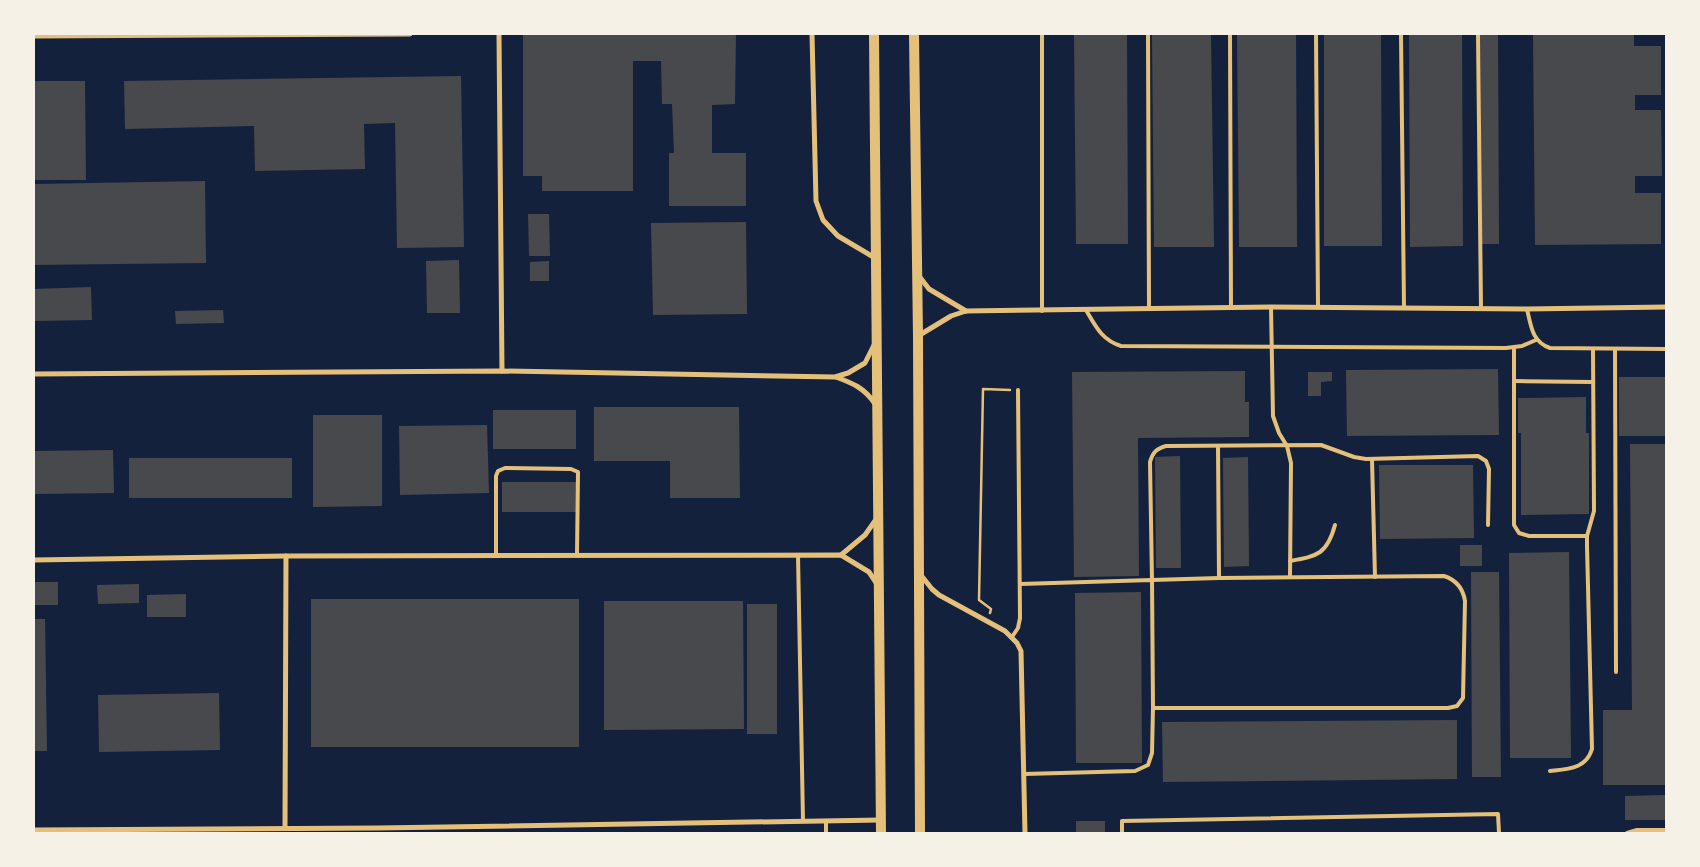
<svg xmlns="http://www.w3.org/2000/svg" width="1700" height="867" viewBox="0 0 1700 867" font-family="Ubuntu,sans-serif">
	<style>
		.building { fill: #48494c }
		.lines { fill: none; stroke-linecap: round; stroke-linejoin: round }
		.path { stroke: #e5c07b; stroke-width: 2.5 }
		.service { stroke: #e5c07b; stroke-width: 4 }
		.minor { stroke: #e5c07b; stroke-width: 5 }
		.secondary { stroke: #e5c07b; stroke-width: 10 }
	</style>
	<rect width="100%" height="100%" fill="#14213d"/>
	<g class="building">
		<polygon points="523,34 736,34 735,104 712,105 712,153 746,153 746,206 669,206 669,153 674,153 672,104 662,104 661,61 633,61 633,191 542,191 542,176 523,176"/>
		<polygon points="1074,34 1127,34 1128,244 1076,244"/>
		<polygon points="1152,34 1211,34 1214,247 1154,247"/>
		<polygon points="1237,34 1296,34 1297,247 1239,247"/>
		<polygon points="1324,34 1381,34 1382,246 1324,246"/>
		<polygon points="1409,34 1462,34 1463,246 1410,247"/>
		<polygon points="1480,34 1498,34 1499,244 1482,244"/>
		<polygon points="1533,34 1634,34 1634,46 1661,46 1661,95 1635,95 1635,110 1661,110 1662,176 1635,176 1635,193 1661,193 1661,244 1535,245"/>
		<polygon points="461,76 464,247 397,248 395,123 364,124 365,169 255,171 254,126 125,129 124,81"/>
		<polygon points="34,81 85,81 86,180 34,180"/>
		<polygon points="205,181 206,263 34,265 34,184"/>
		<polygon points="528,214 549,214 550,256 529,256"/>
		<polygon points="746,222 747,314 653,315 651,223"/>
		<polygon points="459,260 460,313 427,313 426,261"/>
		<polygon points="549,261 549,281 530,281 530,262"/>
		<polygon points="91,287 92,320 34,321 34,289"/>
		<polygon points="223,310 224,323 176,324 175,311"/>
		<polygon points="1498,369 1499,435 1347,436 1346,370"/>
		<polygon points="1245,371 1245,402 1249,402 1249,437 1138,438 1139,576 1074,577 1072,372"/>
		<polygon points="1308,372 1332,372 1332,381 1321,382 1321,396 1308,396"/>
		<rect x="1619" y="377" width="47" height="59"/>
		<polygon points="1586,397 1586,433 1589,433 1589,514 1521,515 1521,433 1518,433 1518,398"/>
		<polygon points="594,407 739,407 740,498 670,498 670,461 594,461"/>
		<rect x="493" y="410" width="83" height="39"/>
		<polygon points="313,415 382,415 382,506 313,507"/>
		<polygon points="487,425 489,493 400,495 399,426"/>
		<polygon points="1630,444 1666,444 1666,785 1603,785 1603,710 1632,710"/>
		<polygon points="113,450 114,493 34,494 34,451"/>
		<polygon points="1180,456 1181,568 1156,568 1155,457"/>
		<polygon points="1248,457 1249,566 1224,567 1223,458"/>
		<rect x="129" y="458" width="163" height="40"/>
		<polygon points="1379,465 1473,465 1474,538 1380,539"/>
		<polygon points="502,482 576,482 577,512 502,512"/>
		<rect x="1460" y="545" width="22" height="21"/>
		<polygon points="1569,552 1571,758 1510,758 1509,553"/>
		<polygon points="1471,572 1499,572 1501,777 1472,777"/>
		<rect x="34" y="582" width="24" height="23"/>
		<polygon points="139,584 139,603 98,604 97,585"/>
		<polygon points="1141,592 1142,763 1076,763 1075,593"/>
		<polygon points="186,594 186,617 147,617 147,595"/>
		<rect x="311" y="599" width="268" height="148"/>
		<polygon points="604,601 743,601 744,729 604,730"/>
		<rect x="747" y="604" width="30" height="130"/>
		<polygon points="34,619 45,619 47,751 34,751"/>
		<polygon points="219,693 220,750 99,752 98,695"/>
		<polygon points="1457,720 1457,779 1163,782 1162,722"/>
		<polygon points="1666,795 1666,820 1625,820 1625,796"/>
		<rect x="1076" y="821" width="29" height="12"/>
	</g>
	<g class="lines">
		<polyline class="path" points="990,613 991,609 979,600 983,389 1010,390"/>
		<g class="service">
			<polyline points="1148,34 1149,309"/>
			<polyline points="1230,34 1231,308"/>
			<polyline points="1316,34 1318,307"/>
			<polyline points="1401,34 1404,308"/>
			<polyline points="1478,34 1481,309"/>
			<polyline points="1271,307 1273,416 1279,433 1287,446 1291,463 1290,577"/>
			<path d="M1527,309C1531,326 1532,342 1550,348L1666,349"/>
			<path d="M1086,310C1096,327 1102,340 1121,346L1506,348L1522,346L1536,340"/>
			<polyline points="1042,311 1042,34"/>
			<polyline points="1514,348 1514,525 1519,533 1529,536 1587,536"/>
			<polyline points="1615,349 1616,672"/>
			<polyline points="1514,381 1593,382"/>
			<polyline points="1218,446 1219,578"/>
			<polyline points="1372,459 1375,577"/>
			<polyline points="496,555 496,476 498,471 505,468 571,469 578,472 577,555"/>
			<polyline points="798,555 803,821"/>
			<path d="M1290,561C1318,556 1327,554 1335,525"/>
			<polyline points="1020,584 1152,580 1153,708 1152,753 1148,765 1135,771 1024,774"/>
			<polyline points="1012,637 1018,628 1020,618 1018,390"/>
			<path d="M1153,708H1448L1457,706L1463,698L1465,601C1463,588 1456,580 1444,576L1219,578L1152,580L1150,462C1153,452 1156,449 1166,446L1321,445L1354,457L1366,459L1478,456L1486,461L1489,469L1488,525"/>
			<path d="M1550,771C1568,769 1586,769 1592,749L1587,546V536L1594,511L1593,349"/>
			<polyline points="826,821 826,833"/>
			<polyline points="1122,833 1122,821 1498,814 1499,833"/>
			<polyline points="1627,833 1637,830 1666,830"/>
		</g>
		<g class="minor">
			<polyline points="499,34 502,371"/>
			<polyline points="812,34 816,201 823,220 838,236 875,258"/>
			<polyline points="34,36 410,34"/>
			<polyline points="919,276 929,289 966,311"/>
			<polyline points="918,336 951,316 966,311 1271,307 1527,309 1666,307"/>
			<polyline points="34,374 502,371 835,377 848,373 865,363 874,345"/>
			<path d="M836,377C852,383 865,388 875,404"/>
			<polyline points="841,555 865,535 877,518"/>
			<polyline points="34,560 286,556 841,555 869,572 877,584"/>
			<polyline points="920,574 932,589 939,595 1005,631 1017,643 1021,651 1025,833"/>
			<polyline points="285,828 286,556"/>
			<polyline points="34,830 378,828 881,820"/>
		</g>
		<g class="secondary">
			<polyline points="874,34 881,833"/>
			<polyline points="914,34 918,336 920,833"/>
		</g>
	</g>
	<rect width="1700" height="867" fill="none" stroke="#f6f1e7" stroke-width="70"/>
</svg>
